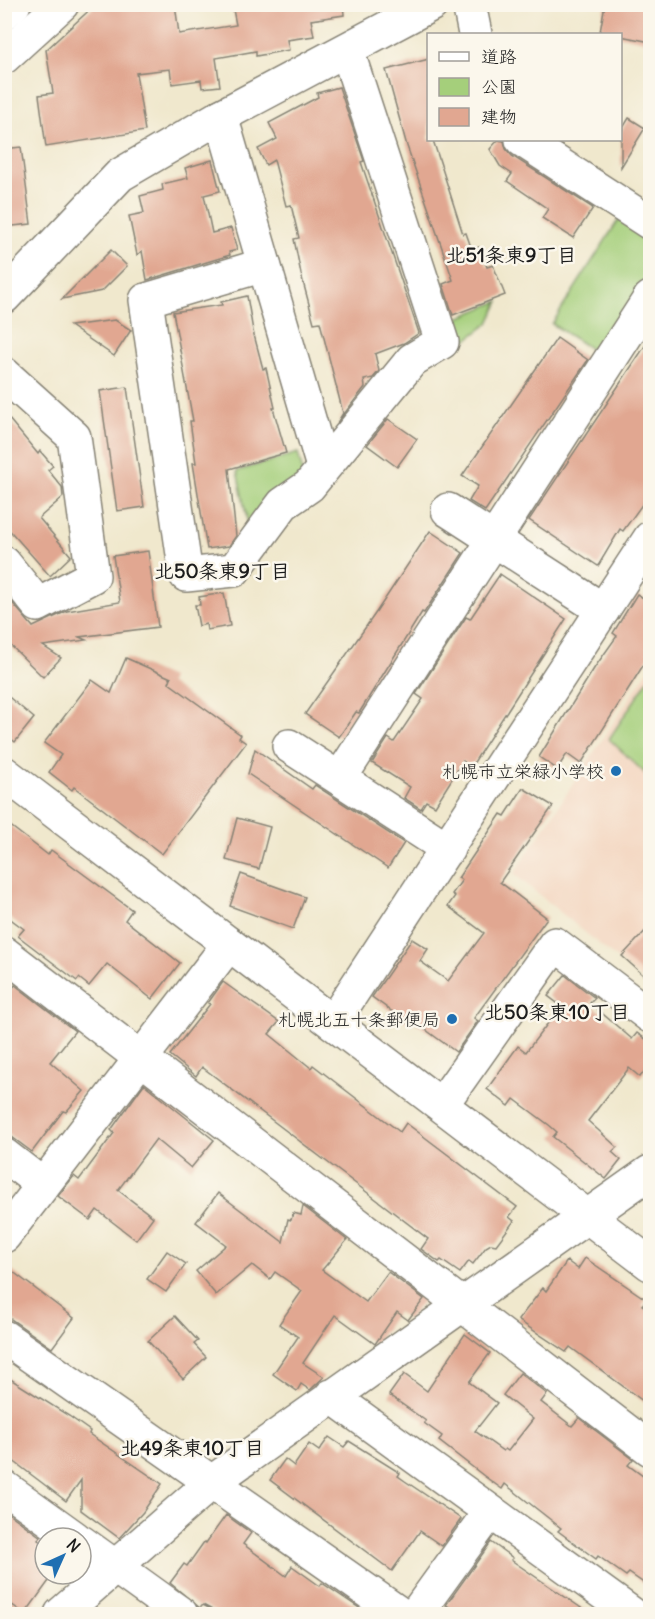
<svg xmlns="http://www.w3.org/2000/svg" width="655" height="1619" viewBox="0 0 655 1619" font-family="Delius,'Klee One',sans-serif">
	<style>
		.built { fill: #f3d4be }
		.green { fill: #a5cf7b; stroke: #60764c; stroke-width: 1.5 }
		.building { fill: #e1a791 }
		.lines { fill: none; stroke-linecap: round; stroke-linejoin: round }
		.minor-casing { stroke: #868274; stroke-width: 36 }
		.major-casing { stroke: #868274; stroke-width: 36 }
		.minor { stroke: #fff; stroke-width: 33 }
		.major { stroke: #fff; stroke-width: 33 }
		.poi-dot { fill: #1f6fb2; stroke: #fbf7ec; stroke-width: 2 }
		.labels { text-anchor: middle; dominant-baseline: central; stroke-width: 5; stroke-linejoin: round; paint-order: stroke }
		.poi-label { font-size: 18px; fill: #1c1c1c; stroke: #fbf7ec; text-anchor: end }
		.neighbourhood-label { font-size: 20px; font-weight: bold; fill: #1c1c1c; stroke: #fbf7ec }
	</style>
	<rect width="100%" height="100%" fill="#fbf7ec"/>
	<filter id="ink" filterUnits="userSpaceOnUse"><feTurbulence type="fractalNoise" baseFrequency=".0167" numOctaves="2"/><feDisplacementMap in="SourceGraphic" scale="12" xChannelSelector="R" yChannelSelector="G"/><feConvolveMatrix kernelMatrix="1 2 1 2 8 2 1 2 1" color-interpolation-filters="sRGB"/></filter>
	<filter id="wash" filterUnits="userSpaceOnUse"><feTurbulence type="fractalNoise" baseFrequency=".008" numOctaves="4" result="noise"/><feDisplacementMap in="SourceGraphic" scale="24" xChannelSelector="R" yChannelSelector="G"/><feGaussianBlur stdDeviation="1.35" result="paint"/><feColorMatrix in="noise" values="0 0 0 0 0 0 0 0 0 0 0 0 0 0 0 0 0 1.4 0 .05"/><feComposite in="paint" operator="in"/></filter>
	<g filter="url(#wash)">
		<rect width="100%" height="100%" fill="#f0e8cd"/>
		<polygon class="built" points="650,667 650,986 514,874"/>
		<g class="green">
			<polygon points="619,219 650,239 650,274 598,354 552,324"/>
			<polygon points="499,301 489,323 458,346 451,321"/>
			<polygon points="298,453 305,482 249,529 237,471"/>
			<polygon points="650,677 650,778 609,739"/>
		</g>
		<g id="blocks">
			<g class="building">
				<polygon points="96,4 175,4 179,34 236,25 232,4 343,4 344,15 311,20 314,36 287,40 289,50 256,56 256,51 216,58 220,86 202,88 201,80 172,84 170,69 136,73 145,131 46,147 39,95 53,93 46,50"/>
				<polygon points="605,4 651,4 651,42 600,32"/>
				<polygon points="429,59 429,140 433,140 463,234 466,233 472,250 479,247 487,267 493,265 505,295 453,315 443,284 453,280 407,146 386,70"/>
				<polygon points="339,87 364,161 361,162 419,333 404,343 375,354 379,371 373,378 364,380 365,387 337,423 343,413 320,322 314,323 301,274 294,239 299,238 291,205 286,206 274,160 266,165 258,149 277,139 269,123 318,97 317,93"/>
				<polygon points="629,118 645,128 621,167 621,131"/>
				<polygon points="498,140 504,141 506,149 512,156 593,208 573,238 542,218 548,209 507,181 512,174 500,166 490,149"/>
				<polygon points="21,147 31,224 4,227 4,149"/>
				<polygon points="212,160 220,191 204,195 212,233 231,228 237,250 229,252 230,255 147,280 142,251 137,255 129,216 144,213 140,196 163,190 162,184 188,178 185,168"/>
				<polygon points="111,250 127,266 102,291 62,299"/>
				<polygon points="247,296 253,331 263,369 266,368 275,408 273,408 286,453 229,469 236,536 229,546 207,549 193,463 196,463 190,421 193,421 173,312 222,305 221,302"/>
				<polygon points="115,320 131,330 114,356 70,326"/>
				<polygon points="651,337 651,492 623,531 620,529 598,566 529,520"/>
				<polygon points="557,338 588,360 485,511 469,501 478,486 462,476"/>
				<polygon points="127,387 144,507 117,511 100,391"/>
				<polygon points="4,413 38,454 40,451 53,466 48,470 62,487 63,497 39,518 71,556 50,576 4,524"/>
				<polygon points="388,419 417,439 397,467 367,445"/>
				<polygon points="430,531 463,553 424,613 422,612 359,713 356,712 339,737 305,714 377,611"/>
				<polygon points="148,551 158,627 79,637 86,640 43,646 61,658 43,677 4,639 4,593 33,627 67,611 120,602 113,556"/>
				<polygon points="500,574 566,619 471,767 463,761 435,806 426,801 421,809 404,798 410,787 372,763 388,738 394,742 423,699 416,694 466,617 470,619"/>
				<polygon points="224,593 230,626 207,630 206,624 199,626 195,605 200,605 199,597"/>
				<polygon points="637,594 651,603 651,653 581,764 567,754 557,769 539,757 595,667 617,636 613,633"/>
				<polygon points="126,658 171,678 169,683 241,735 239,738 246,743 162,854 74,787 72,790 49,772 61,755 44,743 92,680 111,693"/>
				<polygon points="4,693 34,718 15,742 4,733"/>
				<polygon points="255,749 312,789 315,785 404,843 388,868 248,774"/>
				<polygon points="523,788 553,806 500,882 547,918 474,1018 478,1021 456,1052 411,1019 408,1023 372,997 412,939 428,949 420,961 448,981 484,933 448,906 455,896 452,894 462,880 458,878 501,814 505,816"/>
				<polygon points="237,818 270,827 259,869 226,860"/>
				<polygon points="4,821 48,855 51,850 132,910 125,920 180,963 152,999 107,964 89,986 79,978 77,981 18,936 24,929 4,914"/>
				<polygon points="241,874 305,897 293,929 230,906"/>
				<polygon points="651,925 651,982 622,956"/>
				<polygon points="565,975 595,998 590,1003 632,1039 637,1033 651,1043 651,1063 640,1077 629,1068 588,1121 617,1147 612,1152 621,1160 606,1179 553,1137 557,1132 549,1125 514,1099 509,1106 487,1089 518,1046 526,1052 561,1006 548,996"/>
				<polygon points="223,982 279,1022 269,1034 311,1068 313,1065 400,1132 406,1123 517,1207 509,1217 514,1221 496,1245 491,1244 486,1247 473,1264 469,1261 460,1273 441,1260 439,1262 421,1249 428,1239 364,1190 202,1067 196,1076 170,1055 210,1004 208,1003"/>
				<polygon points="15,985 75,1031 50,1062 84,1091 66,1112 63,1111 32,1152 4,1131 4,999"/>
				<polygon points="144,1084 214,1140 191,1168 156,1139 118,1190 153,1217 136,1240 97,1210 90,1220 58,1196 74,1176 79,1180 114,1133 111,1130"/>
				<polygon points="218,1193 283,1242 288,1219 291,1220 293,1213 301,1215 303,1206 347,1240 322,1270 366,1302 388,1272 424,1299 408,1320 397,1312 375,1344 335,1315 303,1363 324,1377 310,1390 301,1384 297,1391 273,1374 298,1337 279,1324 302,1291 275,1272 270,1279 252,1265 216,1295 196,1271 226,1245 196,1222"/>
				<polygon points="167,1251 186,1264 166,1292 147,1279"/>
				<polygon points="585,1258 647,1300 642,1305 651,1311 651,1407 570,1347 566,1352 518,1320 543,1288 546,1291 567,1261 578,1269"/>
				<polygon points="4,1265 74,1318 52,1348 4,1314"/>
				<polygon points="175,1316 198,1341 194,1344 206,1357 183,1379 148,1341"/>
				<polygon points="465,1334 490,1353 469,1382 497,1403 475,1431 503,1451 505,1449 508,1451 533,1419 503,1395 520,1373 547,1394 541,1402 572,1426 579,1418 633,1459 628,1465 651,1482 651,1588 629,1573 626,1576 598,1556 596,1559 558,1531 561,1528 505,1484 502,1489 484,1476 439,1441 442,1436 424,1423 426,1421 389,1395 404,1374 427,1391"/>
				<polygon points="4,1375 69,1416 90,1431 89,1434 162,1484 143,1512 119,1538 81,1510 81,1480 66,1501 4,1454"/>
				<polygon points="329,1437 344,1447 349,1441 400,1473 398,1476 405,1481 461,1519 442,1546 420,1531 392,1571 270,1480 285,1459 294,1466 309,1444 319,1451"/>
				<polygon points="4,1510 41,1537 38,1540 45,1545 45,1574 54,1574 25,1614 4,1599"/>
				<polygon points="226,1515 251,1533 243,1544 286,1576 292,1566 320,1586 322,1583 368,1614 220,1614 203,1605 200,1608 170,1583 184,1564 187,1566 204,1542 206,1543"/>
				<polygon points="491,1542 513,1558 511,1560 590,1614 460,1614 446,1605"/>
			</g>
		</g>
	</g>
	<g filter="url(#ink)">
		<use href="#blocks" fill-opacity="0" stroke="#868274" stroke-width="1.5"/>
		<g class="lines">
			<defs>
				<g id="minor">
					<polyline points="469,4 475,34"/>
					<polyline points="4,57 62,4"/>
					<polyline points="221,116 323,467"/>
					<polyline points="522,140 650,223"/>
					<polyline points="264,265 146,300 186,575 234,570 283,504 309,486 412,360 442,342 347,50"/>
					<polyline points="4,297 120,175 221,116 432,4"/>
					<polyline points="4,374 74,437 93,576 38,605 4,563"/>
					<polyline points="448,510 603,610"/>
					<polyline points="289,746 448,849"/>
					<polyline points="4,773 650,1264"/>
					<polyline points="340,778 650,298"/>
					<polyline points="4,953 650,1449"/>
					<polyline points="333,1022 650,538"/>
					<polyline points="442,1104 555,944 650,1016"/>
					<polyline points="4,1155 43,1185"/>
					<polyline points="4,1236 229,944"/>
					<polyline points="4,1337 400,1614"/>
					<polyline points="331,1396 632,1614"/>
					<polyline points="4,1487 75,1538"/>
					<polyline points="81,1542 181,1614"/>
					<polyline points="61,1614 212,1482 650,1172"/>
					<polyline points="416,1614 489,1513"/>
				</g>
				<polyline id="major" points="4,13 14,4"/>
			</defs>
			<use href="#minor" class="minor-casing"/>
			<use href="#major" class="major-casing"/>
			<use href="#minor" class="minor"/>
			<use href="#major" class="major"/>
		</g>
	</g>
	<g class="poi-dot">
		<circle cx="616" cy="771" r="6"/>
		<circle cx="452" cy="1019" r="6"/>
	</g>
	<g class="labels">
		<g class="poi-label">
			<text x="604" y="771">札幌市立栄緑小学校</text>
			<text x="440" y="1019">札幌北五十条郵便局</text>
		</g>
		<g class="neighbourhood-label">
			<text x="511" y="254">北51条東9丁目</text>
			<text x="222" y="570">北50条東9丁目</text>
			<text x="557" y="1011">北50条東10丁目</text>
			<text x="192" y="1447">北49条東10丁目</text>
		</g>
	</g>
	<rect width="655" height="1619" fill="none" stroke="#fbf7ec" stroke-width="24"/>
	<rect x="427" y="33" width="195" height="108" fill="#fbf7ec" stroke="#a29f99" stroke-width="1.5"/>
	<rect x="439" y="52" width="30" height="9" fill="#ffffff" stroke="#a29f99" stroke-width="1.5"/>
	<text x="481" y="63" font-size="18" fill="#1c1c1c">道路</text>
	<rect x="439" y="78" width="30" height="18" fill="#a5cf7b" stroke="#a29f99" stroke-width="1.5"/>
	<text x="481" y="93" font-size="18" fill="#1c1c1c">公園</text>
	<rect x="439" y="108" width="30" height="18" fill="#e1a791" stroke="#a29f99" stroke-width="1.5"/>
	<text x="481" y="123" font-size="18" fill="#1c1c1c">建物</text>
	<g transform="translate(63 1556) rotate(45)"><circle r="28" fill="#fbf7ec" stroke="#a29f99" stroke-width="1.5"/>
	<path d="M0-4.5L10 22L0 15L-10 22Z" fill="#1f6fb2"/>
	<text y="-9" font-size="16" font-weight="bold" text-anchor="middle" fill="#1c1c1c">N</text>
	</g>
</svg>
